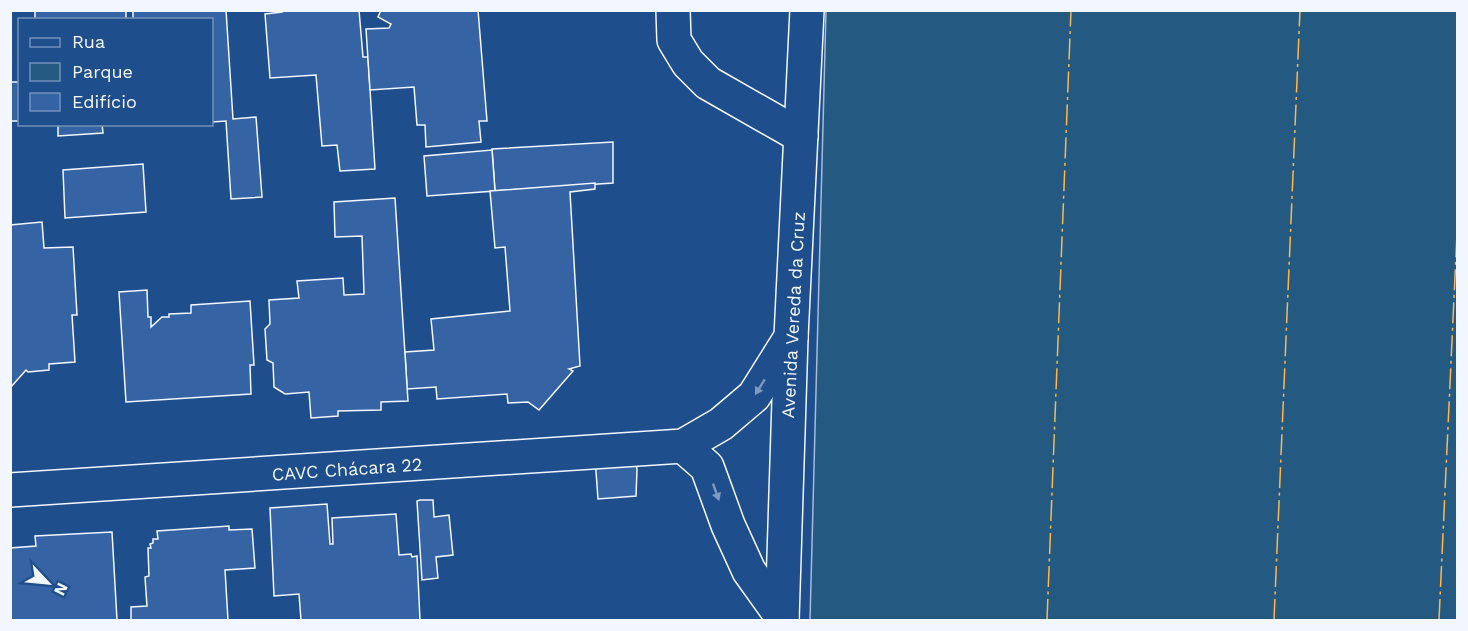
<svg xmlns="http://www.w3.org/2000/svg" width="1468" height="631" viewBox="0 0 1468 631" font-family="'Work Sans',sans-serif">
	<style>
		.green { fill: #245a82; stroke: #a8bbd7; stroke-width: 1.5 }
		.building { fill: #3563a3; stroke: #f2f6ff; stroke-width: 1.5 }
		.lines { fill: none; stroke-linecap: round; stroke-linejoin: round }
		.minor-casing { stroke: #f2f6ff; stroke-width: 36 }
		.minor { stroke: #1f4e8c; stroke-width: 33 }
		.power { stroke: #ffb74d; stroke-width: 1.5; stroke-dasharray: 21 4.5 3 4.5; stroke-linecap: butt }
		.oneway { fill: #7e9ac0 }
		.labels { text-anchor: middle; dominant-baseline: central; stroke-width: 4.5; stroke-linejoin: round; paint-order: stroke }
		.street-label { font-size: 18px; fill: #f2f6ff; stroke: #1f4e8c }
	</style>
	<rect width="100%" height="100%" fill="#1f4e8c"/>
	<polygon class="green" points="826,11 1457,11 1457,620 810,620"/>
	<g class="building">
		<rect x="35" y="10" width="91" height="10"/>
		<polygon points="133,10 226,10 233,119 256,117 262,197 231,199 226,121 212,122 212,20 133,20"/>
		<polygon points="282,10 359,10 363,57 368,57 375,169 340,171 337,145 322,146 316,75 270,78 265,14 282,12"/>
		<polygon points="381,10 478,10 487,121 479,121 481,142 426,147 425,125 417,125 414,87 370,90 366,29 389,28 391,24 378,17"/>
		<rect x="10" y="82" width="10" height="39"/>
		<polygon points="58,124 102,124 103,133 58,136"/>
		<polygon points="613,142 613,183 495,191 492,149"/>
		<polygon points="492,150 495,191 427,196 424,156"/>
		<polygon points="143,164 146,212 65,218 63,170"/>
		<polygon points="595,183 595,189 570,192 580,366 569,369 573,371 539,410 528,402 508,403 507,394 437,399 436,387 407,389 405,352 434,350 431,319 510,311 505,247 495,248 490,191"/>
		<polygon points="395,198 408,401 381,402 381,410 338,411 338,416 311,418 309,392 285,394 274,387 273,363 267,360 265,329 270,324 269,300 299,298 297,281 343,278 344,295 364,294 362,236 335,237 334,202"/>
		<polygon points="42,222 44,248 73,247 77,315 72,315 75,362 49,364 49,370 28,372 26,370 10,388 10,225"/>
		<polygon points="147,290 148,317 151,317 151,327 162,317 169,317 169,314 191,313 191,305 250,301 254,365 250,365 251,394 126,402 119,292"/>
		<polygon points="634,455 637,469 636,496 598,499 595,458"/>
		<polygon points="420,500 433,500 434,517 449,515 453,555 436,557 438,578 422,580 417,501"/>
		<polygon points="327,504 330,544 333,544 332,518 396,514 399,555 411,554 412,557 417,556 420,620 301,620 299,594 274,596 270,508"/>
		<polygon points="229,526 229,530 252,529 255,568 225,570 228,620 131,620 131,607 147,606 145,577 149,576 148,548 151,548 150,544 153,543 153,539 158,539 157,531"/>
		<polygon points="112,532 117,620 10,620 10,548 36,546 35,536"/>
	</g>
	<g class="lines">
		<defs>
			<g id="minor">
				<polyline points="673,10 674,40 688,63 708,83 801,136"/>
				<polyline points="683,446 707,467 728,525 749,571 782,617"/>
				<polyline points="10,490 683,446 721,424 754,396 791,337"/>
				<polyline points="782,620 791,337 807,10"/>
			</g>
		</defs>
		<use href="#minor" class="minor-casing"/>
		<use href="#minor" class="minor"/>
		<g class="power">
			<polyline points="1047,620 1071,10"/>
			<polyline points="1274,620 1300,10"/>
			<polyline points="1439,620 1458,212"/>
		</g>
	</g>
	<defs><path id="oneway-solid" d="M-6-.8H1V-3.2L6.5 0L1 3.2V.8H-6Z" transform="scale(1.5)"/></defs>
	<g class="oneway">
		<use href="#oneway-solid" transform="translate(760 387) rotate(122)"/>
		<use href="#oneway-solid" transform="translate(716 492) rotate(70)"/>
	</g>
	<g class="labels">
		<g class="street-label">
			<text transform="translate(793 315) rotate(-87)">Avenida Vereda da Cruz</text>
			<text transform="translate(347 469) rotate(-4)">CAVC Chácara 22</text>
		</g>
	</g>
	<rect width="1468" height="631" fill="none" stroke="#f2f6ff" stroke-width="24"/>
	<rect x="18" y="18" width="195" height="108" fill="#1f4e8c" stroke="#7391ba" stroke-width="1.5"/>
	<rect x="30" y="38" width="30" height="9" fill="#1f4e8c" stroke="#7391ba" stroke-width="1.5"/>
	<text x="72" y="48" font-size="18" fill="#f2f6ff">Rua</text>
	<rect x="30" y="63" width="30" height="18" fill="#245a82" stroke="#7391ba" stroke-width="1.5"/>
	<text x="72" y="78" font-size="18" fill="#f2f6ff">Parque</text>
	<rect x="30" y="93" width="30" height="18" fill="#3563a3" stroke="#7391ba" stroke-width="1.5"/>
	<text x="72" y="108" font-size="18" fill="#f2f6ff">Edifício</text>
	<g transform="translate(48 583) rotate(116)" stroke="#1f4e8c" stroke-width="4.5" paint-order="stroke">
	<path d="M0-4.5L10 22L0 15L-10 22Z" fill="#f2f6ff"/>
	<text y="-9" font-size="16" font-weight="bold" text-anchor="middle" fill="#f2f6ff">N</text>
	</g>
</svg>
